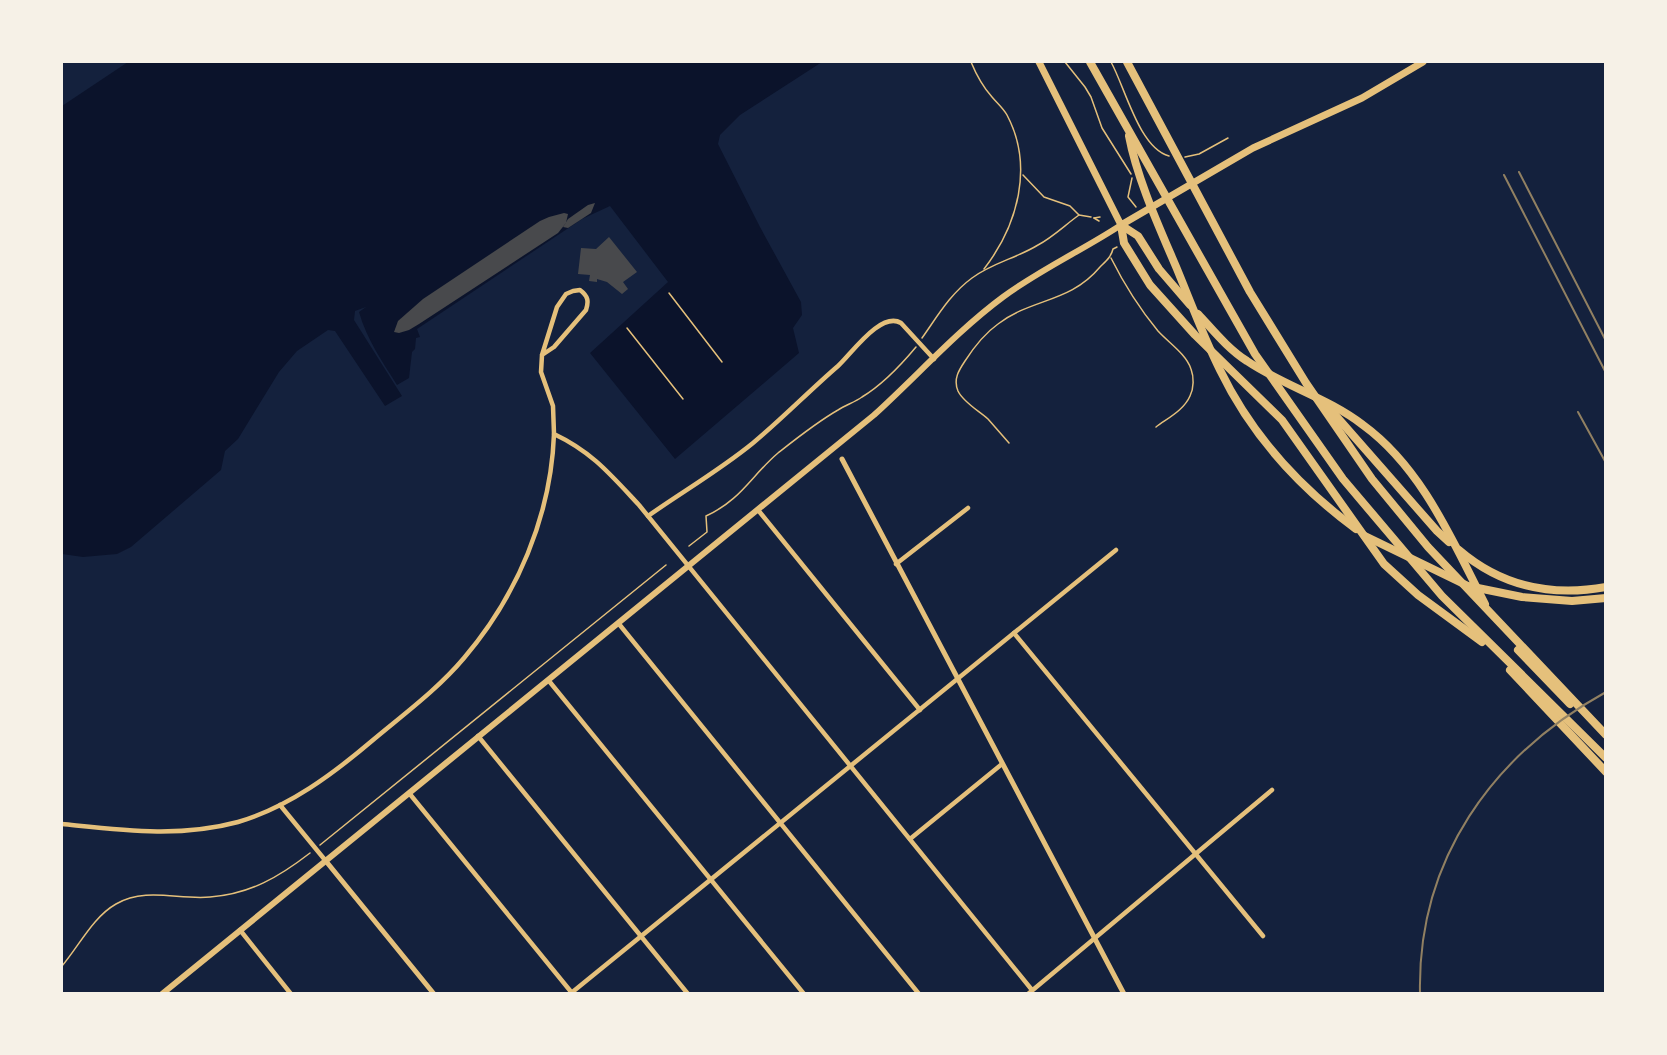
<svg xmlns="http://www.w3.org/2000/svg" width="1667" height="1055" viewBox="0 0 1667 1055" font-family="'Exo 2',sans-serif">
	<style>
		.water { fill: #0b132b }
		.building { fill: #48494c }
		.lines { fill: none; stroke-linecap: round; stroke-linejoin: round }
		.path { stroke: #e5c07b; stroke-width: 1.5 }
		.minor { stroke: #e5c07b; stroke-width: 4.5 }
		.tertiary { stroke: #e5c07b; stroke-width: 5 }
		.secondary { stroke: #e5c07b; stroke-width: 6 }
		.primary { stroke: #e5c07b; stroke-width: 7 }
		.motorway { stroke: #e5c07b; stroke-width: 8 }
		.rail { stroke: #918062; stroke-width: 2 }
	</style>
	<rect width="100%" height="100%" fill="#14213d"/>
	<path class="water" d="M128,62H822L740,115L720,135L718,144L760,227L801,302L802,315L793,328L799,353L675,459L590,353L668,282L610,206L582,219L417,329L420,337L416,338L415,349L412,352L409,378L397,385C382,361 367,340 359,312L366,307L355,311L354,320L402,396L385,406L335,331L328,330L297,351L279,372L238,439L225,451L221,470L131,547L117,554L83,557L62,554V106Z"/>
	<g class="building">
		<polygon points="595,203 591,213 568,228 563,227 568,219 588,205"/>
		<polygon points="564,213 568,214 566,223 558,233 419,324 409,330 399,333 394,332 398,321 423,299 540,221 549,217"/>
		<polygon points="609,237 637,272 623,282 628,289 622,294 607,282 597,279 597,282 589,281 590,275 578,274 581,248 596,249"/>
	</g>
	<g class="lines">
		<g class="path">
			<path d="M971,62C976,74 983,87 992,97C997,103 1003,108 1007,115C1034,166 1018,225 984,269"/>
			<polyline points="1065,62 1085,87 1091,97 1102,128 1131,174"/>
			<path d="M1111,62C1125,87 1139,148 1169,156"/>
			<polyline points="1185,157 1199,154 1228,138"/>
			<polyline points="1023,175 1044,197 1070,206 1079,215 1091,217"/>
			<polyline points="1132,178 1128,197 1136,207"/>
			<polyline points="1094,218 1099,221"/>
			<polyline points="1094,218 1100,217"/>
			<path d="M1111,258C1124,284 1139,308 1158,331C1169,343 1186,354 1191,369C1194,377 1194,388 1190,396C1184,410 1168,418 1156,427"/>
			<polyline points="669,293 722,362"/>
			<polyline points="627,328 683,399"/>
			<path d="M922,338C937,317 950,294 972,278C992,263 1017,258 1038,245C1053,237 1065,225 1079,215"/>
			<path d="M1009,443C1002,435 995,427 988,419C979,411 963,402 958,391C953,379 959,370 965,361C974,347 984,334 998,324C1032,298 1070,303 1100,267C1106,261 1111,257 1113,249L1117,247"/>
			<path d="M689,546L707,532L706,516C741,500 751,476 778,453C797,438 817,422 838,410C846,405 855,402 862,397C882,385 901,365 916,347"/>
			<polyline points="320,845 666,565"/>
			<path d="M62,966C79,946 93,917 116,904C146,887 178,900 210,897C250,894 279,877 310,853"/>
		</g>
		<g class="minor">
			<path d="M542,355L554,347L586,310C589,301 588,296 580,290L573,291L566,294L557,307L542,355L541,372L553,406L554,434C592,452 610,474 639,505L1032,990"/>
			<polyline points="758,510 920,710"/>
			<path d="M648,516C682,492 720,470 753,443C782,419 809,391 838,366C852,353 881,311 901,323L934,359"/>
			<polyline points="896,564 968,508"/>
			<polyline points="619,624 919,994"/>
			<polyline points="1014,633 1263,936"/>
			<polyline points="549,681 804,994"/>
			<polyline points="478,736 688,994"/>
			<polyline points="409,793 572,993"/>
			<polyline points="280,805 325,860"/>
			<path d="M62,824C121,830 179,838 238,822C289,807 333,774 373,740C404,714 438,689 464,658C517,596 551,516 554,434"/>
			<polyline points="910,839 1002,764"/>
			<polyline points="240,930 291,994"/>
			<polyline points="570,994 1116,550"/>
			<polyline points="1028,994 1272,790"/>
		</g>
		<g class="tertiary">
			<polyline points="842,459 1124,994"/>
			<polyline points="325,860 434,994"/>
		</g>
		<path class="secondary" d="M162,994L874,415C917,376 957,331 1003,297C1041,269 1083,250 1121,225"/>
		<polyline class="primary" points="1039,62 1121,225 1253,148 1362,98 1423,62"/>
		<g class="motorway">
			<polyline points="1090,62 1255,354 1343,479 1442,596 1606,758"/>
			<polyline points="1127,62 1250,292 1306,383 1372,479 1428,547 1606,735"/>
			<path d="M1129,136C1137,179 1160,229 1177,269C1191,303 1204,338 1220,370C1251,434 1299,487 1356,529"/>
			<polyline points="1121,225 1124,243 1150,285 1195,335 1282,420 1384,564 1418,595 1482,642"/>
			<polyline points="1121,225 1138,236 1159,269 1190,305"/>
			<path d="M1198,314C1213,330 1228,349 1247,361C1284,386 1328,398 1363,425C1422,468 1452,540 1485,604"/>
			<polyline points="1329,408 1437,531 1449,542"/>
			<polyline points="1365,536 1468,586 1522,597 1572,601 1606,598"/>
			<path d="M1459,550C1501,586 1551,597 1606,587"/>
			<polyline points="1518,650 1570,704"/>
			<polyline points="1510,670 1606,772"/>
		</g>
		<g class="rail">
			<polyline points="1519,172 1606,341"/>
			<polyline points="1504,175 1606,373"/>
			<polyline points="1578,412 1606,463"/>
			<path d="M1420,994C1417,860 1492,755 1606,692"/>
		</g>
	</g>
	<rect width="1667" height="1055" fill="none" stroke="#f6f1e7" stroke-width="126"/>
</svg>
